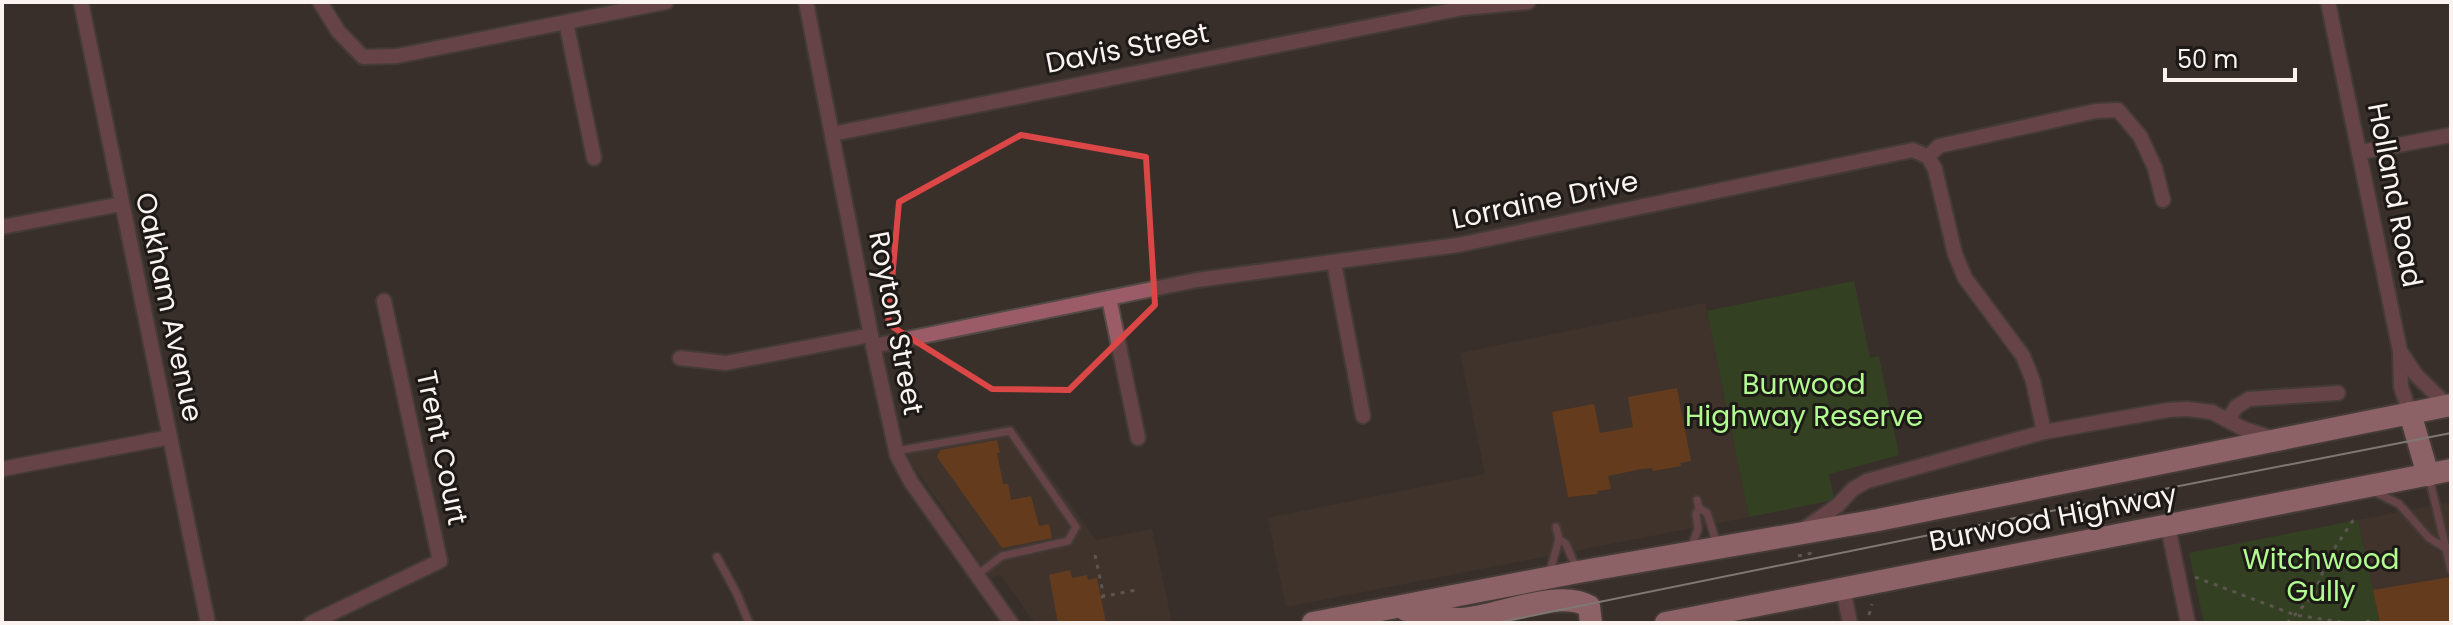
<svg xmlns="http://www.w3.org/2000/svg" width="2453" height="625" viewBox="0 0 2453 625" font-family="Poppins,sans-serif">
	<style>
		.built { fill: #483830 }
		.green { fill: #2e5518 }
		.building { fill: #9b4b0e }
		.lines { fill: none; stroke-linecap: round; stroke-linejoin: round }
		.service-casing { stroke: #544b46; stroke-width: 11 }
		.minor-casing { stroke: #544b46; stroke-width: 18 }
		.trunk-casing { stroke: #544b46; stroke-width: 26 }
		.path { stroke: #8b837f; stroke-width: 3; stroke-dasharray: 4 6; stroke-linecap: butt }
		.service { stroke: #9b5c68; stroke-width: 7 }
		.minor { stroke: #9b5c68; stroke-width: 14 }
		.trunk { stroke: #f4a0b0; stroke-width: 22 }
		.tram { stroke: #d5ceca; stroke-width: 2 }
		.marked { fill: none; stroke: #db4646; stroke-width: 6; stroke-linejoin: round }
		.labels { text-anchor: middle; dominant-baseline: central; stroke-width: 6; stroke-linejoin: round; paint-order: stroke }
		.street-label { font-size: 28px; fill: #faf3f0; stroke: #1d1916 }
		.park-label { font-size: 28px; fill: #b2fb90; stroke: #1d1916 }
	</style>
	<rect width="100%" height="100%" fill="#39302a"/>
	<g class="built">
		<polygon points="1705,303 1749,517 1286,607 1268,518 1485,474 1460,353"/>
		<polygon points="1013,424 1096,540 1152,529 1172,623 1035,623 1000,574 992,579 911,462 904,445"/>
		<polygon points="2451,502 2451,623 2380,623 2358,520"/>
	</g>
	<g class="green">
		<polygon points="1854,281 1870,358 1879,356 1899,455 1829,474 1834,500 1749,517 1707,311"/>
		<polygon points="2358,520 2380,623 2204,623 2189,553"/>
	</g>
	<g class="building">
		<polygon points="1677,388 1691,461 1680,463 1681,466 1653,471 1652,468 1641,469 1608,476 1611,489 1597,491 1598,494 1568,497 1552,412 1594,404 1600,433 1633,427 1628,397"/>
		<polygon points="997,440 1000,453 997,453 1003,484 1008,484 1011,500 1031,496 1039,526 1049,524 1052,538 1002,548 937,457 940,450"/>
		<polygon points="1070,570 1072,578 1087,575 1088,580 1097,578 1106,623 1058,623 1049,575"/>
		<polygon points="2451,577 2451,623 2380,623 2373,590"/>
	</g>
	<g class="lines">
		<defs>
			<g id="service">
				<polyline points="896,451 1010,431 1076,527 1068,541 1002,556 977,575"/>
				<polyline points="2429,477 2451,570"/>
				<polyline points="2375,492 2399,504 2429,538 2447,549 2451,548"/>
				<polyline points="1697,500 1699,508 1707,513 1717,544"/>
				<polyline points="1559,539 1566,544 1577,570"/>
				<polyline points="1691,548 1698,529 1696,514 1699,508"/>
				<polyline points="717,557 737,594 749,623"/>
				<polyline points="1549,575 1559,539 1556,527"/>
			</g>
			<g id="minor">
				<polyline points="81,2 208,623"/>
				<polyline points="320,2 338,31 363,57 397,56 666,2"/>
				<polyline points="806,2 873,346 897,455 911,482 1011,623"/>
				<polyline points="2328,2 2400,351 2401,387 2410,413"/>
				<polyline points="566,22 594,158"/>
				<polyline points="832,134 1463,8 1528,2"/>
				<polyline points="2361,152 2451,135"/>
				<polyline points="1928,157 1935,169 1955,254 1965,278 2023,356 2033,381 2044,432"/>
				<polyline points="2,227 121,204"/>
				<polyline points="1334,263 1363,416"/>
				<polyline points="1109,298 1138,438"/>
				<polyline points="873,346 1197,280 1458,245 1913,150 1928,157 1939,146 2096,111 2118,110 2140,136 2155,168 2163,200"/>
				<polyline points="2400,351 2416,375 2448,406"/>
				<polyline points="680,358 726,363 871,335"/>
				<polyline points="2229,419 2236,407 2249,399 2338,393"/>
				<polyline points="2,469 170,437"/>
				<polyline points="2168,527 2188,623"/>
				<polyline points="1804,529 1837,506 1853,489 1867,481 2044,432 2168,410 2187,409 2212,412 2244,429 2272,438"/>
				<polyline points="1843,589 1850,623"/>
				<polyline points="311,623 440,561 384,301"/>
			</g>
			<g id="trunk">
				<polyline points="2410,413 2428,475"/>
				<path d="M1406,610C1423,613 1444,619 1461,619C1497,617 1557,588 1589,606L1591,623"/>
				<polyline points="1313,623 1578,572 1878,520 2451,405"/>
				<polyline points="1666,623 2451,470"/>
			</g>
		</defs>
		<use href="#service" class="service-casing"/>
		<use href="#minor" class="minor-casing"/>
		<use href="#trunk" class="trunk-casing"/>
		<g class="path">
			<polyline points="1095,555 1104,597"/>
			<polyline points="1798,556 1817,552"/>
			<polyline points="2195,577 2295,615 2347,623"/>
			<polyline points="1101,597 1136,590"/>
			<polyline points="1869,615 1872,604"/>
			<polyline points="2287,623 2314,595 2328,558 2354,519"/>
			<polyline points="2356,623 2370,621"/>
		</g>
		<use href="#service" class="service"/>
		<use href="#minor" class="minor"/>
		<use href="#trunk" class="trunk"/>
		<polyline class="tram" points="1496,623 1954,530 2451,433"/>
	</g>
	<path d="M0 0H2453V625H0ZM1021,135L1146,157L1155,305L1069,390L992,389L888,324L899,202Z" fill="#39302a" fill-opacity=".55" fill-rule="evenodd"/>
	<path class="marked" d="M1021,135L1146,157L1155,305L1069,390L992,389L888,324L899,202Z"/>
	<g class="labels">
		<g class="street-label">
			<text transform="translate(1127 48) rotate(-11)">Davis Street</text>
			<text transform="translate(2395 195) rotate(79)">Holland Road</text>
			<text transform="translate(1545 200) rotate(-12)">Lorraine Drive</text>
			<text transform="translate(169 307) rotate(78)">Oakham Avenue</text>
			<text transform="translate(896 323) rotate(79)">Royton Street</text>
			<text transform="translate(442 448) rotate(78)">Trent Court</text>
			<text transform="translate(2053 518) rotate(-11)">Burwood Highway</text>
		</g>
		<g class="park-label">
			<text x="1804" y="384">Burwood<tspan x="1804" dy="32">Highway Reserve</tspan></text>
			<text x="2321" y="559">Witchwood<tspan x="2321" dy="32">Gully</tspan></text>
		</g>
	</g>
	<rect width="2453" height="625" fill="none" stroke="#faf3f0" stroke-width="8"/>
	<path d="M2165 68v12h130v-12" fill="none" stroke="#faf3f0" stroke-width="4"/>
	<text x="2177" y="68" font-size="24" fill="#faf3f0" stroke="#1d1916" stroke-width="6" paint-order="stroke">50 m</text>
</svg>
